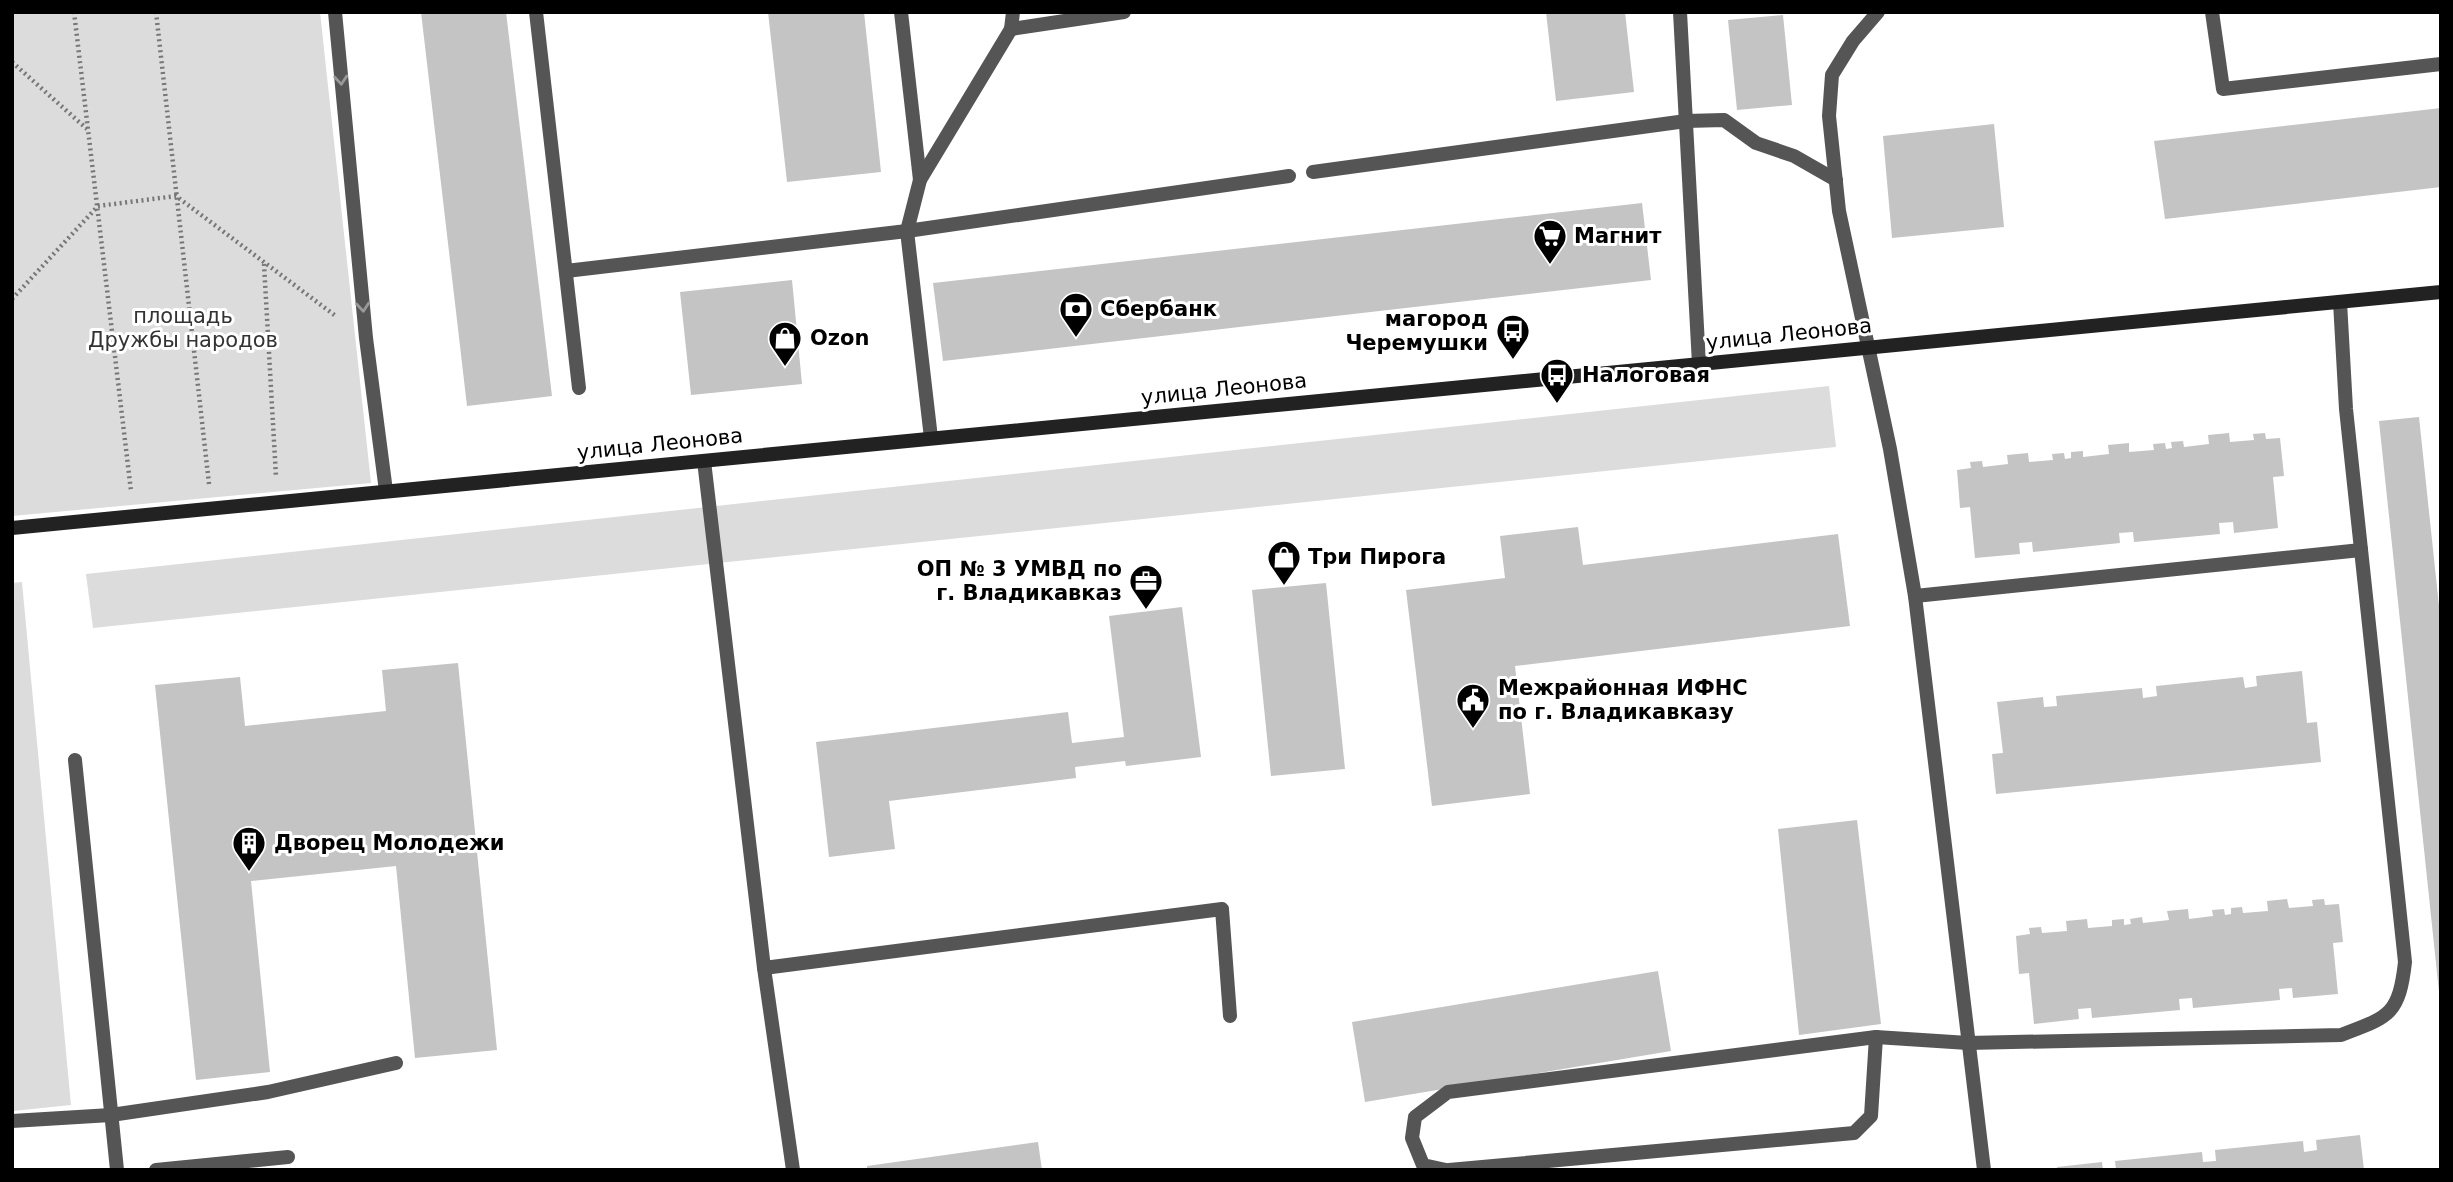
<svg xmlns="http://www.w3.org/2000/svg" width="2453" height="1182" viewBox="0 0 2453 1182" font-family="'DejaVu Sans',sans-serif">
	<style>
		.green { fill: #dcdcdc }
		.building { fill: #c4c4c4 }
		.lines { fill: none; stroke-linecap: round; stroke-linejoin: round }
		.path { stroke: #777; stroke-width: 4.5; stroke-dasharray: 2 3.5; stroke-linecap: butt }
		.lane { stroke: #555; stroke-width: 14 }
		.secondary { stroke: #222; stroke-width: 14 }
		.oneway { stroke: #999 }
		.labels { text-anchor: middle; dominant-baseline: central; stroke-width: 6; stroke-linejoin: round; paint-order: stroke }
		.poi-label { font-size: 21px; font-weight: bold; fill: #000; stroke: #fff; text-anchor: start }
		.park-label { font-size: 21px; fill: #333; stroke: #fff }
		.street-label { font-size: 21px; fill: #000; stroke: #fff }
	</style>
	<rect width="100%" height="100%" fill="#fff"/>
	<g class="green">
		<polygon points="12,12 320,12 371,483 12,516"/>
		<polygon points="1829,386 1836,447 93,628 86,574"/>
		<polygon points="22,582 71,1105 13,1111 12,583"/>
	</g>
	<g class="building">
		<polygon points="421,12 506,12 552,396 467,406"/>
		<polygon points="768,12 864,12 881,172 787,182"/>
		<polygon points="1546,12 1625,12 1634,92 1556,101"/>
		<polygon points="1783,15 1792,105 1737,110 1728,20"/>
		<polygon points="2441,108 2441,187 2165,219 2154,141"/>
		<polygon points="1994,124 2004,227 1892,238 1883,136"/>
		<polygon points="1642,203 1651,280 943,361 933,283"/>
		<polygon points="792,280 802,384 691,395 680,292"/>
		<polygon points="2419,417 2441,625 2439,992 2379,421"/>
		<polygon points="2229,433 2230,442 2254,440 2253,434 2265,433 2266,439 2280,438 2284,476 2273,477 2278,528 2234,533 2233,522 2219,523 2220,534 2134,542 2133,532 2119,533 2120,543 2033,552 2032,542 2019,543 2020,554 1975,558 1970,507 1960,508 1957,470 1971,468 1970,462 1982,461 1983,467 2008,464 2007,455 2028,453 2029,462 2053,460 2052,454 2064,453 2065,459 2071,458 2071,452 2083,451 2083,457 2109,454 2108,445 2129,443 2129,452 2154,450 2153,444 2165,443 2166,449 2172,448 2171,442 2183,441 2184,447 2209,444 2208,435"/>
		<polygon points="1578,527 1583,565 1838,534 1850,626 1515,666 1530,794 1432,806 1406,590 1505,578 1500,536"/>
		<polygon points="1326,583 1345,769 1271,776 1252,590"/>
		<polygon points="1182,607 1201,757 1126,766 1125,761 1075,767 1076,778 889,801 895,849 829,857 816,742 1068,712 1072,743 1124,737 1109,616"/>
		<polygon points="458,663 497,1050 415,1058 396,866 251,881 270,1072 196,1080 155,685 240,677 245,726 386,711 382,670"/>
		<polygon points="2302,671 2307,723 2317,722 2321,762 1996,794 1992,754 2003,753 1997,702 2043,697 2044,707 2057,706 2056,696 2142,688 2143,698 2157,696 2156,686 2243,677 2245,688 2257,686 2256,676"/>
		<polygon points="1857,820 1881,1024 1799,1035 1778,829"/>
		<polygon points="2287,899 2289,908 2313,906 2312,900 2324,899 2325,905 2339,904 2343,942 2333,943 2338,994 2293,998 2292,988 2279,989 2280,1000 2193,1008 2192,998 2179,999 2180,1010 2092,1018 2091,1008 2078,1009 2079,1019 2034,1024 2029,973 2019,974 2016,936 2030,934 2029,928 2041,927 2042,933 2067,931 2066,921 2087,919 2088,928 2112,926 2112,920 2124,919 2124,925 2131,924 2130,919 2142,917 2143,923 2169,920 2167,911 2188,909 2189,919 2213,916 2212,910 2224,909 2225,915 2231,914 2231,908 2242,907 2243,913 2268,911 2267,901"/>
		<polygon points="1658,971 1671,1051 1365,1102 1352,1022"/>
		<polygon points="2360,1135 2364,1170 2116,1170 2115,1161 2202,1152 2203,1162 2216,1161 2215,1150 2303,1141 2304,1152 2317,1150 2316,1140"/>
		<polygon points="1038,1142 1042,1170 867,1170 867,1166"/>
		<polygon points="2102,1162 2103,1170 2058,1170 2057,1167"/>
	</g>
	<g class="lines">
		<g class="path">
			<polyline points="74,12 131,491"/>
			<polyline points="156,12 209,484"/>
			<polyline points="12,62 87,129"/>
			<polyline points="264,264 276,477"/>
			<polyline points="12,299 98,206 176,196 337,317"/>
		</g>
		<g class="lane">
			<polyline points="335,12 366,338 386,491"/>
			<polyline points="536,12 579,388"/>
			<polyline points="901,12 920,180"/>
			<polyline points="1680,12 1699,364"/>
			<polyline points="1878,12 1853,41 1832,75 1829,116 1839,211 1890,449 1915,596 1984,1170"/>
			<polyline points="2212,12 2223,89 2441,64"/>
			<polyline points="1011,29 1124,12"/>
			<polyline points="1313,172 1686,121 1724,120 1756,143 1794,156 1836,180"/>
			<polyline points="566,271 907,231 1289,176"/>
			<polyline points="931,438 907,231 920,180 1011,29 1013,12"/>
			<polyline points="704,461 764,968 1222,909 1230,1016"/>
			<polyline points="1915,596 2361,550"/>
			<polyline points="75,760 117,1170"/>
			<polyline points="764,968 793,1170"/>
			<polyline points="12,1121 111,1115 268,1092 396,1063"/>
			<polyline points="156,1170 288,1157"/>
			<path d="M1446,1170L1423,1165L1412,1138L1415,1117L1448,1092L1876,1037L1968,1043L2341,1035C2388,1017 2399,1016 2405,962L2346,409L2340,302"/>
			<polyline points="1449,1170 1854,1133 1871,1116 1876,1037"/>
		</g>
		<polyline class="secondary" points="12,528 2441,292"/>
	</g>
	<defs><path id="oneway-chevron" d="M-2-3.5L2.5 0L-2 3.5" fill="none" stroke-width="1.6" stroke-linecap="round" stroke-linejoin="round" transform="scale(1.75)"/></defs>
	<g class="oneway">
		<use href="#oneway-chevron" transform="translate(341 80) rotate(85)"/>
		<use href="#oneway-chevron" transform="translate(363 307) rotate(85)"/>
	</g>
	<defs>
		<symbol id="supermarket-pin" viewBox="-11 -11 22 30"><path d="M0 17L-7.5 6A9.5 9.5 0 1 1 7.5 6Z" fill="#000" stroke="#fff"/><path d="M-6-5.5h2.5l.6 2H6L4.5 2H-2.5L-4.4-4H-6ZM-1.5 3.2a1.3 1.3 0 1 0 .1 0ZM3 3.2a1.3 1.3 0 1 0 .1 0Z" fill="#fff"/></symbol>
		<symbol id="bank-pin" viewBox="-11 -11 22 30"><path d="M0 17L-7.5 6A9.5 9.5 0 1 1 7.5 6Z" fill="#000" stroke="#fff"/><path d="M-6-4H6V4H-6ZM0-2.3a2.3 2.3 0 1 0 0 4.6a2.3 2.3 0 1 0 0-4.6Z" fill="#fff"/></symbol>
		<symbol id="bus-pin" viewBox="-11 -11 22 30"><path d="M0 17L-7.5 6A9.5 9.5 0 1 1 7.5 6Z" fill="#000" stroke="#fff"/><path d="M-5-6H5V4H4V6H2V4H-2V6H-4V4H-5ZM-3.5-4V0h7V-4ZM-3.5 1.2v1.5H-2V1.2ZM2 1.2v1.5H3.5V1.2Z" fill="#fff"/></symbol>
		<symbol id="shop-pin" viewBox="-11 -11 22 30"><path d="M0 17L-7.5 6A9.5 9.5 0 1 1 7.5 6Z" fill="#000" stroke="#fff"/><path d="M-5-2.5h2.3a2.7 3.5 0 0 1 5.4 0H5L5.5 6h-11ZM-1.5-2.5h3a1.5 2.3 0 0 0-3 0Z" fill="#fff"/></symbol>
		<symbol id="office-pin" viewBox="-11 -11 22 30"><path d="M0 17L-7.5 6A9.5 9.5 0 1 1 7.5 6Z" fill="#000" stroke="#fff"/><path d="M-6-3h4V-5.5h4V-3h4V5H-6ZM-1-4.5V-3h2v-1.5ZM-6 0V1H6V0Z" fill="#fff"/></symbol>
		<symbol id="civic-pin" viewBox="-11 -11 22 30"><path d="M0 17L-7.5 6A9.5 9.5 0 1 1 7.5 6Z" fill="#000" stroke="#fff"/><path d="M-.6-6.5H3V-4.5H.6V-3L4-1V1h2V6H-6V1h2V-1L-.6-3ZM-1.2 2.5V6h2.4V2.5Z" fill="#fff"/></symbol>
		<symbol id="building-pin" viewBox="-11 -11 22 30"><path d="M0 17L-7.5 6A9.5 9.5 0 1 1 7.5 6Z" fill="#000" stroke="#fff"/><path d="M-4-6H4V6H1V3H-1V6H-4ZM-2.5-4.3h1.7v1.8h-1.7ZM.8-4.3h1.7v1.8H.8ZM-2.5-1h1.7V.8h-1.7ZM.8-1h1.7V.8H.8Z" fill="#fff"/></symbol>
	</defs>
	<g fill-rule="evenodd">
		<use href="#supermarket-pin" x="1531" y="217" width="38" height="52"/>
		<use href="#bank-pin" x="1057" y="290" width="38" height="52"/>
		<use href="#bus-pin" x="1494" y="312" width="38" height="52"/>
		<use href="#shop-pin" x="766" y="319" width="38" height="52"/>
		<use href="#bus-pin" x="1538" y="356" width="38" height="52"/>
		<use href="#shop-pin" x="1265" y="538" width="38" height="52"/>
		<use href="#office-pin" x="1127" y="562" width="38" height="52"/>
		<use href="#civic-pin" x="1454" y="681" width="38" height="52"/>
		<use href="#building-pin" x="230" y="824" width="38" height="52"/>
	</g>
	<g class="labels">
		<g class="poi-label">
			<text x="1574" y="236">Магнит</text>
			<text x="1100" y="309">Сбербанк</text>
			<text x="1488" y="319" text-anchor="end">магород<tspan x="1488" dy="24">Черемушки</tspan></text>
			<text x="810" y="338">Ozon</text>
			<text x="1582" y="375">Налоговая</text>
			<text x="1308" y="557">Три Пирога</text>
			<text x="1122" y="569" text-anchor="end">ОП № 3 УМВД по<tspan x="1122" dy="24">г. Владикавказ</tspan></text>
			<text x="1498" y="688">Межрайонная ИФНС<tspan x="1498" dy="24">по г. Владикавказу</tspan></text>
			<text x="274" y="843">Дворец Молодежи</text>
		</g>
		<g class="park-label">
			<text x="183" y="316">площадь<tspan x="183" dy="24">Дружбы народов</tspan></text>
		</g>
		<g class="street-label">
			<text transform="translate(1789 334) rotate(-6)">улица Леонова</text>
			<text transform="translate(1224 389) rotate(-6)">улица Леонова</text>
			<text transform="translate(660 444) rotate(-6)">улица Леонова</text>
		</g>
	</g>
	<rect width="2453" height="1182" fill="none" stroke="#000000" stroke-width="28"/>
</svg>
